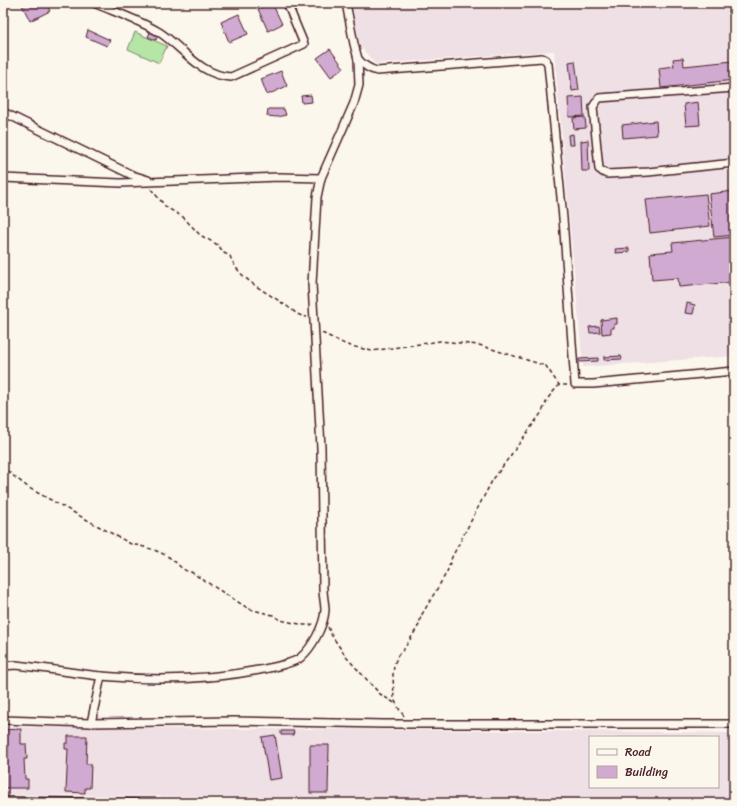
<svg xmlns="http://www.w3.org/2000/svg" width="737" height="806" viewBox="0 0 737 806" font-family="Sriracha,sans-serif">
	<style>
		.built { fill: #eee0e4; fill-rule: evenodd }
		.green { fill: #b5e6a6; stroke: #808268 }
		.building { fill: #d1aad1; stroke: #4a1f2b }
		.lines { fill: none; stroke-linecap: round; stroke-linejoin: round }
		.minor-casing { stroke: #4a1f2b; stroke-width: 10 }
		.path { stroke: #4a1f2b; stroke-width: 1.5; stroke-dasharray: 4 3; stroke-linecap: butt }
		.minor { stroke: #fbf7ec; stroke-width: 7 }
	</style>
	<rect width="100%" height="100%" fill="#fbf7ec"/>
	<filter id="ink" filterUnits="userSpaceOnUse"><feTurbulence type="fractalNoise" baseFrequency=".025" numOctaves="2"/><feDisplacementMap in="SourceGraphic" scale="8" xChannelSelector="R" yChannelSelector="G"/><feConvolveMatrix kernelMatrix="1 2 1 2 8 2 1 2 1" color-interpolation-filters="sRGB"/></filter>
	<g filter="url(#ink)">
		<g class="built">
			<polygon points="352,3 734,3 734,356 583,367 554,51 375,64 360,46"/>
			<path d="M3,727L675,732L734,733V803H610L303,797L3,795ZM590,737H718V787H590Z"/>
		</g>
		<polygon class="green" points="135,32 167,46 159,63 128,49"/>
		<g class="building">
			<polygon points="21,3 46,3 50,11 30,21"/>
			<polygon points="272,3 282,24 268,31 258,9"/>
			<polygon points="239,14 248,34 229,42 221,22"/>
			<polygon points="88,30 110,40 107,46 86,37"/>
			<polygon points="150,32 158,35 156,40 148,37"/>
			<polygon points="330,49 344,68 331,77 317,58"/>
			<polygon points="683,58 684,66 733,61 734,80 661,88 659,68 674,66 673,59"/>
			<polygon points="575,61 579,90 572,91 569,62"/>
			<polygon points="281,71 287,86 267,95 261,79"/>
			<polygon points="311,95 312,102 302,103 301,96"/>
			<polygon points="583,97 584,116 569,117 568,98"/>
			<polygon points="698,102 700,125 686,126 684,104"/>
			<polygon points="268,109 284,109 286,115 277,117 267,116"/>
			<polygon points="585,117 586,128 574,129 573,118"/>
			<polygon points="656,121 657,135 623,138 622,125"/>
			<polygon points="573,134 574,145 569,145 568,135"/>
			<polygon points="588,140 589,171 582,171 581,141"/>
			<polygon points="734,191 734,235 714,237 709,194"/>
			<polygon points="706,194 710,226 650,233 646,200"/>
			<polygon points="734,237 734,282 679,287 678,278 652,280 650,253 673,251 672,243"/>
			<polygon points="629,248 629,252 616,253 615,249"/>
			<polygon points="687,303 695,305 693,314 685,313"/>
			<polygon points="617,318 617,324 614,324 614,328 611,328 611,333 602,334 601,320"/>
			<polygon points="599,326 600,332 590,333 589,327"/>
			<polygon points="621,356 622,359 604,360 604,357"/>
			<polygon points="598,358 598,361 579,362 579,359"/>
			<polygon points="21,729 21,744 26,744 27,759 24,759 25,779 28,779 28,788 3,788 3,730"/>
			<polygon points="281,731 294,731 293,735 281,735"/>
			<polygon points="275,735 282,778 269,780 262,737"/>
			<polygon points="68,736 87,736 86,764 91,764 90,788 85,788 85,793 66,792 68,749 65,749 65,743 68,743"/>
			<polygon points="310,745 329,745 328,793 310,793"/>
		</g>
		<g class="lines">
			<defs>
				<g id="minor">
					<path d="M94,3C115,12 139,20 159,32C184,48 199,75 231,77L304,44L287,3"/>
					<path d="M358,59C364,66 369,69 377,71L542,58L546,60L548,64L563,218L575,384H593L734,371"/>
					<polyline points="734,88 599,98 593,107 599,169 603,172 607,174 648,172 734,163"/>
					<polyline points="3,112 132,175 148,180"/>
					<polyline points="3,178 120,183 279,177 321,178"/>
					<path d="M3,666L16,665C45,668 73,673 101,676C153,681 207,680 259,670C269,668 292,664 300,658C312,648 324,626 325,610C325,604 323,596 323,589L321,448L312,284L317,197L321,178L344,126L354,103L359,85L358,59L354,44L346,3"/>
					<polyline points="3,720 91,723 234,721 383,724 734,724"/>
					<polyline points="91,723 101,676"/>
					<polyline points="3,801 138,803"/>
				</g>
			</defs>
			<use href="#minor" class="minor-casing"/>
			<g class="path">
				<path d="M151,189L166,207L183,217L200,235L218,245L224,253L230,256C239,281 268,292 288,307C297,313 296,315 307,317"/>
				<polyline points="322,333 347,345 372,351 440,341 479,345 546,366 559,385"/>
				<path d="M3,466L11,474L29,488L131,544C146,547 161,551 173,560C179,565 183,571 191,572L249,609L273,615L280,620L304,625H311L314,623"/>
				<polyline points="328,627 332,636 347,658 380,694 396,704"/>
				<polyline points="404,716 399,709 394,699 393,675 394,665 398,655 404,649 419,625 421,616 447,572 452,557 492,481 542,412 548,398 559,385 568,385"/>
			</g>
			<use href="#minor" class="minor"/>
		</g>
	</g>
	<rect width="737" height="806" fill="none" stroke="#fbf7ec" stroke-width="16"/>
	<rect x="8" y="8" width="721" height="790" fill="none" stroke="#4a1f2b" stroke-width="1.5" filter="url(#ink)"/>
	<rect x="589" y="736" width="130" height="52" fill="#fbf7ec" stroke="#b4a19f"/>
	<rect x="597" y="749" width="20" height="6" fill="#fbf7ec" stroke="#b4a19f"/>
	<text x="625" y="756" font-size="12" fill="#4a1f2b">Road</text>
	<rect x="597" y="766" width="20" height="12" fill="#d1aad1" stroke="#b4a19f"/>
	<text x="625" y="776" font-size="12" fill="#4a1f2b">Building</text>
</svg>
